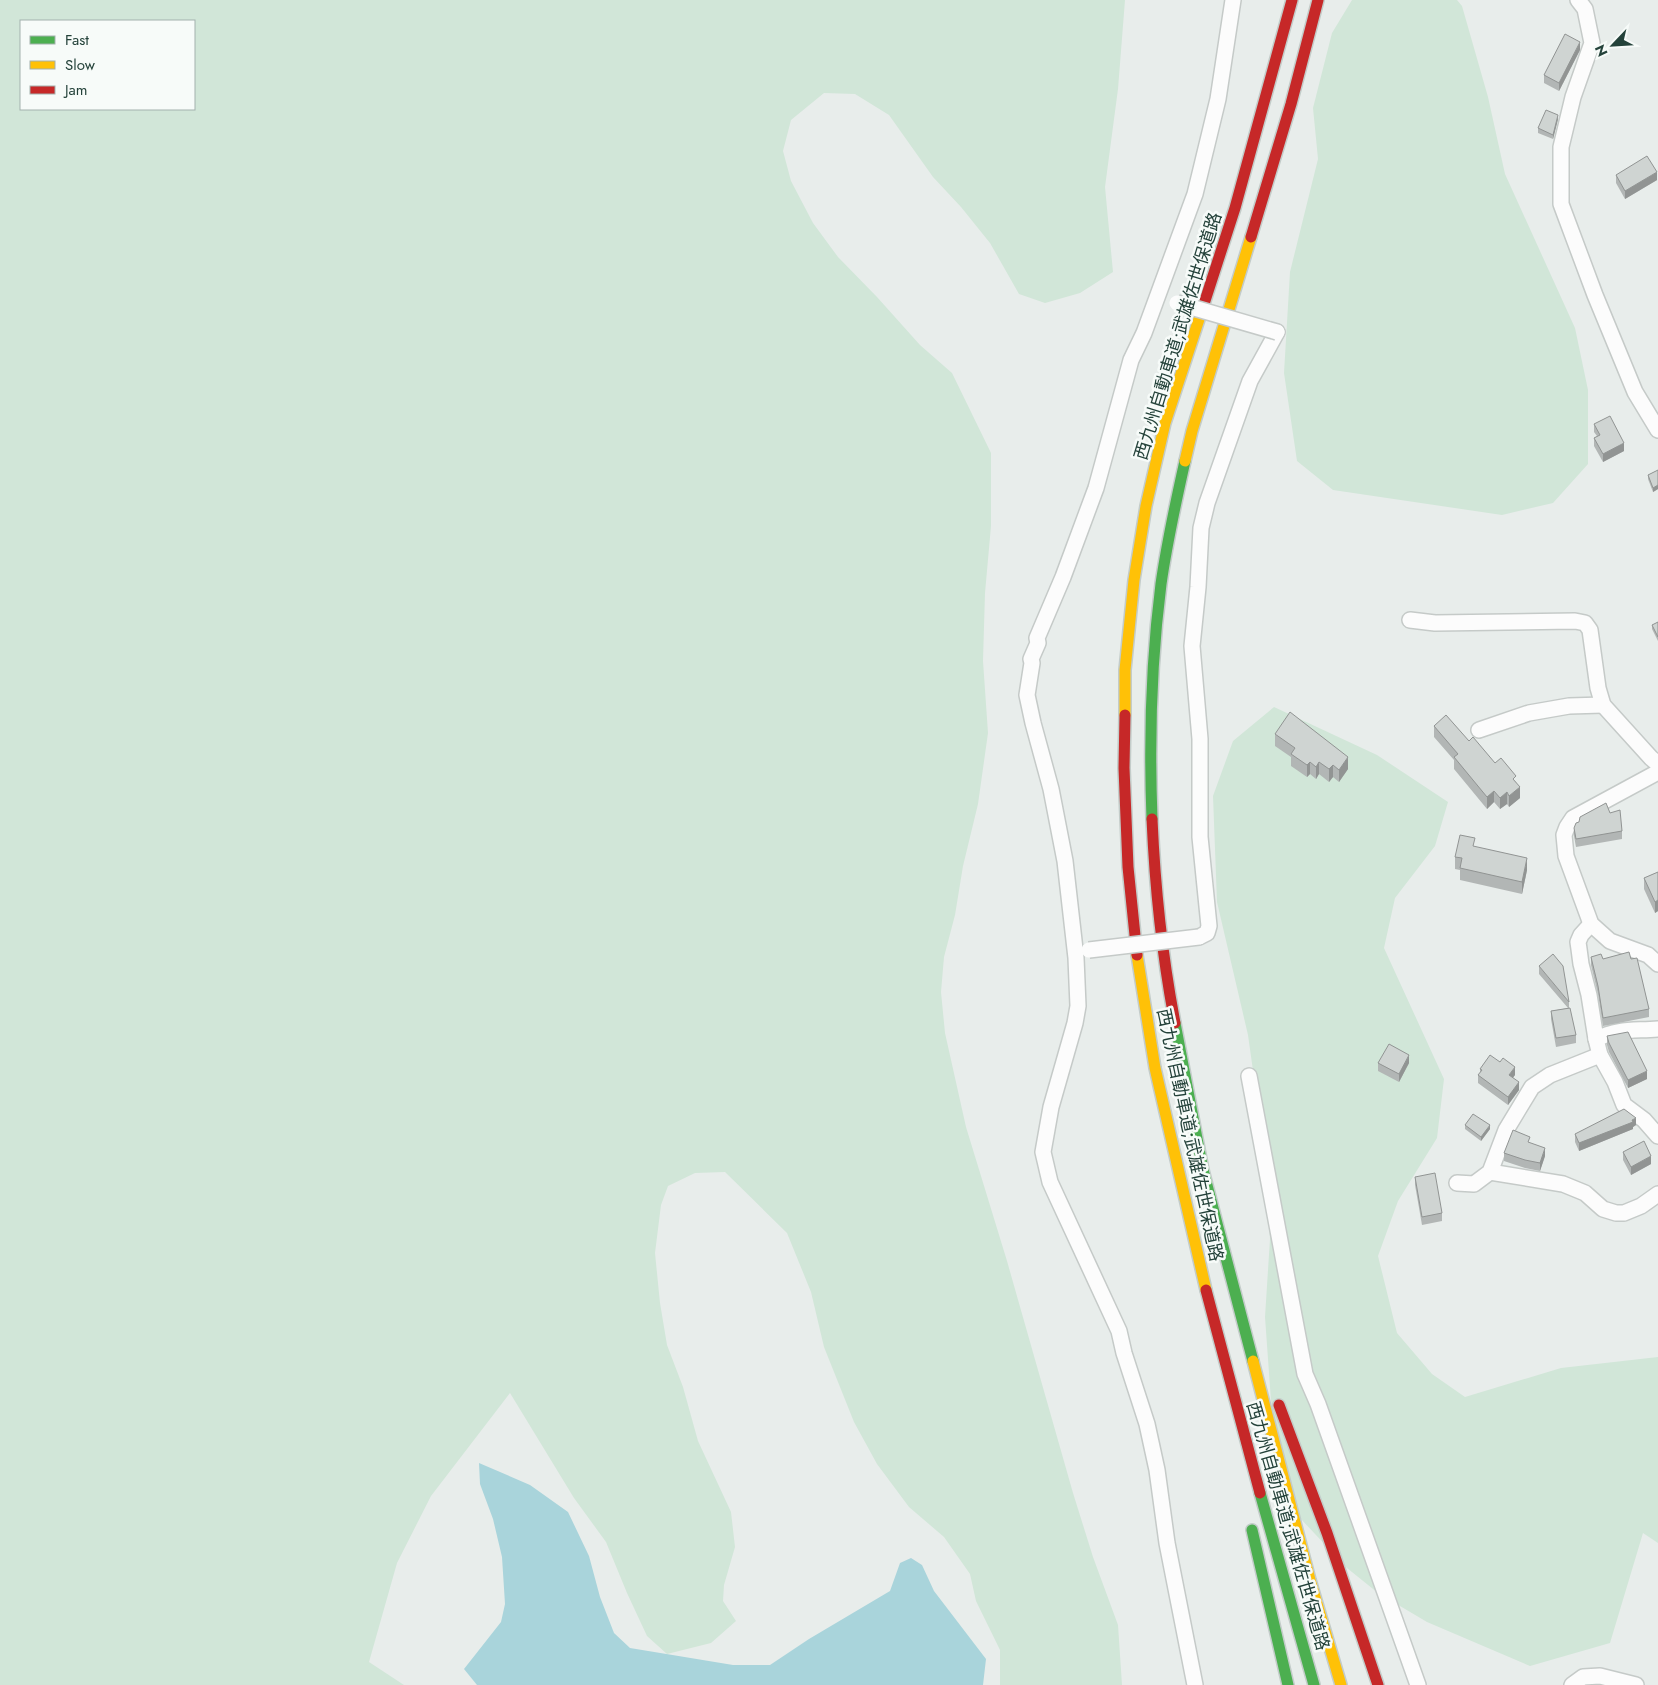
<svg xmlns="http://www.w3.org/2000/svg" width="1658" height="1685" viewBox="0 0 1658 1685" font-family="Jost,'Noto Sans JP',sans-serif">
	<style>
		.green { fill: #d1e6d8; fill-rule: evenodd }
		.water { fill: #a9d4db }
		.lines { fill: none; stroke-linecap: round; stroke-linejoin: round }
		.street-casing { stroke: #c5cac8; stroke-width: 18 }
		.fast-casing { stroke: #c3ccc9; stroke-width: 14 }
		.slow-casing { stroke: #c3ccc9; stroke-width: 14 }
		.jam-casing { stroke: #c3ccc9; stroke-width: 14 }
		.street { stroke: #fcfcfc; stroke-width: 15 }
		.fast { stroke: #4caf50; stroke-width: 11 }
		.slow { stroke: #ffc107; stroke-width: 11 }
		.jam { stroke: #c62828; stroke-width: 11 }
		.street-bridge-casing { stroke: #c5cac8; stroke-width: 18; stroke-linecap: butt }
		.street-bridge { stroke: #fcfcfc; stroke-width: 15 }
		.wall { fill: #b2b6b5 }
		.shaded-wall { fill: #919493 }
		.building { fill: #cfd4d2; stroke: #919493 }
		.labels { text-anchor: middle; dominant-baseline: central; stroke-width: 5; stroke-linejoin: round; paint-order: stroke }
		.street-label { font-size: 18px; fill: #24423a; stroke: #f7fbf9 }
	</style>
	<rect width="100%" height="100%" fill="#e8edeb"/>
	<g class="green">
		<path d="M0,0H1125L1118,89L1105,187L1113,272L1080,293L1045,303L1019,294L990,243L961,207L933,177L889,115L855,94L824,93L791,120L783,151L791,181L813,223L838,257L877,297L920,345L952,373L991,453V526L985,593L983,661L988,733L978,804L963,866L955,915L944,957L941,992L945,1033L966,1127L1007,1261L1073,1493L1093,1557L1118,1625L1122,1685H1000V1650L976,1601L970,1574L944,1537L909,1507L877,1464L854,1422L824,1347L811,1292L787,1233L725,1172L695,1173L668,1186L661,1205L655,1253L660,1303L667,1345L683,1387L698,1441L731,1512L735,1547L724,1585L723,1601L736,1621L711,1643L667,1654L647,1636L627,1593L606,1542L574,1498L510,1393L431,1496L397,1563L369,1662L404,1685H0ZM21,21H194V109H21Z"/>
		<polygon points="1352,0 1457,0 1462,6 1488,97 1505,174 1575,328 1588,390 1588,464 1553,503 1502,515 1333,490 1297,461 1284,373 1290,272 1318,159 1313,108 1332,33"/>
		<polygon points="1274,707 1377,755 1448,802 1435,846 1395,898 1384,948 1444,1079 1437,1138 1398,1201 1378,1256 1397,1333 1432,1374 1465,1397 1561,1368 1658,1357 1658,1543 1643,1533 1610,1643 1530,1666 1427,1622 1378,1593 1347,1568 1285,1502 1271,1401 1265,1317 1270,1239 1265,1156 1248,1035 1217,902 1213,796 1233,741"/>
	</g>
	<polygon class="water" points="479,1463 530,1485 568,1512 589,1556 600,1597 614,1633 630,1648 733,1665 770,1665 809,1639 890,1591 900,1563 911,1558 922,1565 934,1591 986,1659 983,1685 477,1685 464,1669 501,1622 505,1604 502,1557 493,1519 480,1484"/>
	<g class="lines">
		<defs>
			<g id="street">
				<polyline points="1578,0 1585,9 1592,43 1573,97 1561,147 1561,204 1595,295 1635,392 1658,430"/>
				<polyline points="1410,620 1435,623 1575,621 1585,623 1590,630 1598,688 1603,705 1651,758 1658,764"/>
				<polyline points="1479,730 1529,713 1569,706 1603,705"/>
				<polyline points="1658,772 1573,818 1567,827 1564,835 1566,856 1591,924 1610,941 1648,955 1658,964"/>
				<polyline points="1591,924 1581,935 1578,942 1579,949 1581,964 1589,995 1596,1039 1600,1055 1615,1082 1624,1105 1644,1120 1658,1136"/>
				<polyline points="1199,937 1207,933 1209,926 1200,837 1200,739 1192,646 1198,587 1201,528 1207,503 1250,381 1277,332"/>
				<path d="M1596,1039C1620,1028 1632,1031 1658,1029"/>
				<polyline points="1249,1076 1305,1374 1318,1404 1418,1685"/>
				<polyline points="1490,1172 1563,1184 1585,1193 1603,1209 1616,1213 1624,1213 1641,1206 1658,1194"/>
				<polyline points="1457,1183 1474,1184 1490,1172 1506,1130 1532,1087 1550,1075 1600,1055"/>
				<polyline points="1195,1685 1167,1543 1157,1470 1147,1424 1124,1353 1119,1331 1050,1182 1043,1152 1051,1107 1075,1023 1078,1006 1076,958 1065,861 1051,789 1033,723 1027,695 1032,663 1031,659 1038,643 1037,638 1063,577 1096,488 1131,360 1144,333 1195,194 1218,99 1233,0"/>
				<polyline points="1572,1685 1583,1677 1600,1676 1636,1685"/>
			</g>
			<g id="fast">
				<path d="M1152,819C1149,741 1151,662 1161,584C1167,542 1176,501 1185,461"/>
				<polyline points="1175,1023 1203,1170 1253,1361"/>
				<polyline points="1260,1493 1314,1685"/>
				<polyline points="1252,1530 1288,1685"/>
			</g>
			<g id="slow">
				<polyline points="1185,461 1192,431 1251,237"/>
				<polyline points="1125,715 1125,670 1134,580 1146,506 1165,423 1202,310"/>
				<polyline points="1137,955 1155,1068 1206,1290"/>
				<polyline points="1253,1361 1310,1580 1341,1685"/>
			</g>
			<g id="jam">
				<polyline points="1251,237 1291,104 1318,0"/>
				<polyline points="1202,310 1235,208 1292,0"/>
				<polyline points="1125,715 1124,768 1128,867 1137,955"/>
				<path d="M1152,819C1155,888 1162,955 1175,1023"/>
				<polyline points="1206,1290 1260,1493"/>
				<polyline points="1279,1405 1327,1533 1378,1685"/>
			</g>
		</defs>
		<use href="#street" class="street-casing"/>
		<use href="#fast" class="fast-casing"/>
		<use href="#slow" class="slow-casing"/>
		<use href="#jam" class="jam-casing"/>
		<use href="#street" class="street"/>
		<use href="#fast" class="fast"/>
		<use href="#slow" class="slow"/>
		<use href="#jam" class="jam"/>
		<defs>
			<g id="street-bridge">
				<polyline points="1177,303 1277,332"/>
				<polyline points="1089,950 1199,937"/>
			</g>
		</defs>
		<use href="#street-bridge" class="street-bridge-casing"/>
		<use href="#street-bridge" class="street-bridge"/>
	</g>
	<g class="wall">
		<polygon points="1580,50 1559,91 1544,83 1544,75"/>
		<polygon points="1558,119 1553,139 1538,133 1538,128"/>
		<polygon points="1616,175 1657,180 1625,199 1616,183"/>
		<polygon points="1594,424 1624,451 1603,462 1594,446 1594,438 1597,436 1594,432"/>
		<polygon points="1658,470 1658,489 1653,492 1648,479 1648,475"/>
		<polygon points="1658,622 1658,641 1652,629 1652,625"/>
		<polygon points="1434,726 1469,741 1516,782 1520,798 1509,807 1507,804 1500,809 1494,802 1487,809 1454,769 1454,760 1434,737"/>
		<polygon points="1275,734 1348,769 1339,782 1333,777 1329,782 1319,774 1316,779 1310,774 1307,777 1291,766 1291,757 1275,746"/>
		<polygon points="1610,813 1622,831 1622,839 1576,847 1574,836 1574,828"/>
		<polygon points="1475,847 1527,870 1522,894 1460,880 1460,870 1455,869 1455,857"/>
		<polygon points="1658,872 1658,911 1655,913 1644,889 1644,878"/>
		<polygon points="1591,957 1603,959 1631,959 1649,1009 1649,1017 1603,1026 1598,994 1591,965"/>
		<polygon points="1539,966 1569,1002 1569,1008 1576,1035 1576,1043 1556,1047 1551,1019 1551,1011 1568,1008 1539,974"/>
		<polygon points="1607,1036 1647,1079 1628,1088 1609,1052 1607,1045"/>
		<polygon points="1378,1063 1409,1063 1399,1082 1378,1071"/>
		<polygon points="1480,1069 1515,1075 1513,1077 1519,1090 1508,1105 1478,1083 1478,1075 1480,1073"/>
		<polygon points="1465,1125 1490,1129 1481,1141 1465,1129"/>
		<polygon points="1636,1125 1633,1127 1633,1129 1579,1151 1575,1142 1575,1134"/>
		<polygon points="1530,1143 1545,1156 1540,1171 1525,1168 1504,1161 1504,1153"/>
		<polygon points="1623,1152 1651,1164 1631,1175 1623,1160"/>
		<polygon points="1415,1177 1442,1213 1442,1221 1422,1225 1415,1185"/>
	</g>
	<g class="shaded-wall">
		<polygon points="1580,42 1580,50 1559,91 1559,83"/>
		<polygon points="1558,115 1558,119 1553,139 1553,135"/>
		<polygon points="1657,172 1657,180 1625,199 1625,191"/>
		<polygon points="1624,443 1624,451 1603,462 1603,454"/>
		<polygon points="1658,485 1658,489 1653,492 1653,488"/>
		<polygon points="1348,757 1348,769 1339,782 1339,770"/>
		<polygon points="1310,762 1310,774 1307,777 1307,765"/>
		<polygon points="1319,762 1319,774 1316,779 1316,767"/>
		<polygon points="1333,765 1333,777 1329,782 1329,769"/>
		<polygon points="1520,787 1520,798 1509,807 1509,796"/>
		<polygon points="1494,791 1494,802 1487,809 1487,797"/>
		<polygon points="1507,792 1507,804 1500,809 1500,798"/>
		<polygon points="1527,858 1527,870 1522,894 1522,882"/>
		<polygon points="1658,900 1658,911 1655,913 1655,902"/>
		<polygon points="1409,1055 1409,1063 1399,1082 1399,1074"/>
		<polygon points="1515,1067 1515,1075 1509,1083 1509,1075"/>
		<polygon points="1647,1071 1647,1079 1628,1088 1628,1080"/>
		<polygon points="1519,1082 1519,1090 1508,1105 1508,1097"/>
		<polygon points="1636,1118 1636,1125 1633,1127 1633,1129 1579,1151 1579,1143 1632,1120"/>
		<polygon points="1490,1125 1490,1129 1481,1141 1481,1137"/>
		<polygon points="1545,1148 1545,1156 1540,1171 1540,1163"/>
		<polygon points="1651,1156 1651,1164 1631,1175 1631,1167"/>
	</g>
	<g class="building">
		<polygon points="1565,34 1580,42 1559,83 1544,75"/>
		<polygon points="1546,110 1558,115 1553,135 1538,128"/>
		<polygon points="1647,156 1657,172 1625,191 1616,175"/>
		<polygon points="1610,416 1624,443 1603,454 1594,438 1600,435 1594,424"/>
		<polygon points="1658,470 1658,485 1653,488 1648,475"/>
		<polygon points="1658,622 1658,637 1652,625"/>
		<polygon points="1290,712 1348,757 1339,770 1333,765 1329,769 1319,762 1316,767 1310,762 1307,765 1291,754 1295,748 1275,734"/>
		<polygon points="1446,715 1469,741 1473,737 1495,763 1501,758 1516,776 1513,779 1520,787 1509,796 1507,792 1500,798 1494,791 1487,797 1454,757 1458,754 1434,726"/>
		<polygon points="1606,803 1610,813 1620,810 1622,831 1576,839 1574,828 1576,823 1579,822 1580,817"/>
		<polygon points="1460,835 1475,838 1473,846 1527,858 1522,882 1460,868 1462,858 1455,857"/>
		<polygon points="1658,872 1658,900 1655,902 1644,878"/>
		<polygon points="1629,952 1631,959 1637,958 1649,1009 1603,1018 1598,986 1591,957 1601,954 1603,959"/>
		<polygon points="1553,954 1563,966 1569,1002 1539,966"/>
		<polygon points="1570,1008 1576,1035 1556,1038 1551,1011"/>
		<polygon points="1628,1032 1647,1071 1628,1080 1609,1043 1607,1036"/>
		<polygon points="1389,1044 1409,1055 1399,1074 1378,1063"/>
		<polygon points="1490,1055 1500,1062 1503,1058 1515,1067 1509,1075 1519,1082 1508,1097 1478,1075 1482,1070 1480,1069"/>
		<polygon points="1624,1109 1636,1118 1632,1120 1633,1122 1579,1143 1575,1134"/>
		<polygon points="1473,1114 1490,1125 1481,1137 1465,1125"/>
		<polygon points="1513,1130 1530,1137 1528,1142 1545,1148 1540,1163 1525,1160 1504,1153"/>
		<polygon points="1644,1141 1651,1156 1631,1167 1623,1152"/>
		<polygon points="1435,1173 1442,1213 1422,1217 1415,1177"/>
	</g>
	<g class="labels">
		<g class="street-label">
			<text transform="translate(1178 336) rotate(-73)">西九州自動車道;武雄佐世保道路</text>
			<text transform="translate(1190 1135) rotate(78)">西九州自動車道;武雄佐世保道路</text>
			<text transform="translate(1288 1526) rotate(74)">西九州自動車道;武雄佐世保道路</text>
		</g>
	</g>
	<rect x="20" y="20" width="175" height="90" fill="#f7fbf9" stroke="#a3b1ad"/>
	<rect x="30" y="36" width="25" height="8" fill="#4caf50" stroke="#a3b1ad"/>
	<text x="65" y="45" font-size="15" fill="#24423a">Fast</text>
	<rect x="30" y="61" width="25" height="8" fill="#ffc107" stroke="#a3b1ad"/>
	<text x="65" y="70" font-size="15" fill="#24423a">Slow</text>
	<rect x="30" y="86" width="25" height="8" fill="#c62828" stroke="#a3b1ad"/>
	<text x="65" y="95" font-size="15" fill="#24423a">Jam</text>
	<g transform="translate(1613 45) rotate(245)" stroke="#f7fbf9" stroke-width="4" paint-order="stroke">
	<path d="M0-4L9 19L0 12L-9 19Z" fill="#24423a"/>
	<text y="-8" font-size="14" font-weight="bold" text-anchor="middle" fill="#24423a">N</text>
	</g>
</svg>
